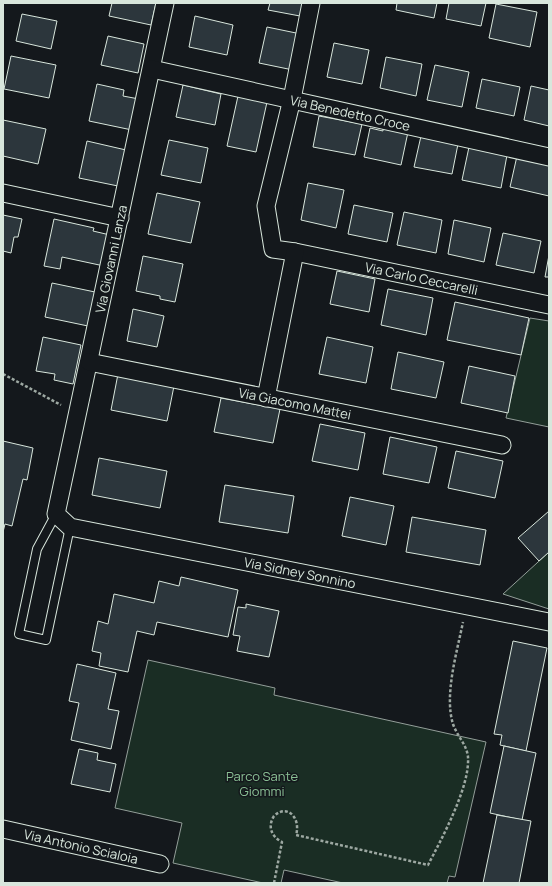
<svg xmlns="http://www.w3.org/2000/svg" width="552" height="886" viewBox="0 0 552 886" font-family="Manrope,sans-serif">
	<style>
		.green { fill: #1a2d24; stroke: #939e99 }
		.building { fill: #2c363c; stroke: #d8e6dc }
		.lines { fill: none; stroke-linecap: round; stroke-linejoin: round }
		.service-casing { stroke: #d8e6dc; stroke-width: 10 }
		.minor-casing { stroke: #d8e6dc; stroke-width: 19 }
		.path { stroke: #9da8a2; stroke-width: 2.5; stroke-dasharray: 3 2; stroke-linecap: butt }
		.service { stroke: #14181c; stroke-width: 8 }
		.minor { stroke: #14181c; stroke-width: 17 }
		.labels { text-anchor: middle; dominant-baseline: central; stroke-width: 3; stroke-linejoin: round; paint-order: stroke }
		.street-label { font-size: 13px; fill: #d8e6dc; stroke: #14181c }
		.park-label { font-size: 13px; fill: #8ac095; stroke: #14181c }
	</style>
	<rect width="100%" height="100%" fill="#14181c"/>
	<g class="green">
		<polygon points="530,318 549,321 549,427 506,418"/>
		<polygon points="549,552 549,609 503,594"/>
		<polygon points="148,660 275,688 274,695 486,742 455,877 449,876 447,883 343,883 284,870 281,883 263,883 173,863 182,823 115,808"/>
	</g>
	<g class="building">
		<polygon points="112,3 156,3 151,25 109,16"/>
		<polygon points="270,3 303,3 300,16 268,10"/>
		<polygon points="397,3 437,3 434,18 396,10"/>
		<polygon points="449,3 486,3 481,26 446,19"/>
		<polygon points="496,4 537,12 530,47 489,38"/>
		<polygon points="22,14 57,21 51,49 16,41"/>
		<polygon points="195,16 233,25 227,55 189,47"/>
		<polygon points="267,27 301,34 293,70 259,63"/>
		<polygon points="108,36 144,44 138,73 101,65"/>
		<polygon points="334,43 369,50 362,84 327,77"/>
		<polygon points="11,56 56,65 49,98 4,89"/>
		<polygon points="386,57 422,64 416,96 380,88"/>
		<polygon points="435,65 469,72 462,107 427,100"/>
		<polygon points="482,79 520,87 514,116 476,108"/>
		<polygon points="97,84 124,90 123,96 139,99 132,130 89,121"/>
		<polygon points="183,85 221,94 215,125 176,117"/>
		<polygon points="531,86 549,90 549,126 524,120"/>
		<polygon points="238,96 267,102 256,152 227,146"/>
		<polygon points="319,116 362,124 355,155 313,147"/>
		<polygon points="3,120 46,129 38,164 3,156"/>
		<polygon points="383,127 408,132 401,165 364,157 370,128 383,131"/>
		<polygon points="421,136 458,144 452,174 414,167"/>
		<polygon points="169,140 208,148 201,183 161,175"/>
		<polygon points="87,141 126,150 118,186 79,178"/>
		<polygon points="469,147 507,155 501,188 462,180"/>
		<polygon points="517,156 549,163 549,196 510,187"/>
		<polygon points="308,183 344,190 336,228 301,220"/>
		<polygon points="157,193 200,202 191,243 148,234"/>
		<polygon points="354,205 393,213 387,242 348,234"/>
		<polygon points="404,212 442,220 436,253 397,245"/>
		<polygon points="3,215 22,219 18,237 14,237 11,253 3,251"/>
		<polygon points="54,219 94,228 93,231 110,235 104,266 62,257 60,269 44,266"/>
		<polygon points="454,220 491,228 484,262 448,254"/>
		<polygon points="503,233 541,241 534,273 496,265"/>
		<polygon points="549,255 549,277 545,277"/>
		<polygon points="143,256 183,264 175,302 160,299 160,296 136,291"/>
		<polygon points="337,271 375,279 369,312 330,304"/>
		<polygon points="52,283 95,292 88,326 45,317"/>
		<polygon points="388,289 433,298 426,335 381,325"/>
		<polygon points="455,302 529,318 521,355 447,340"/>
		<polygon points="133,309 164,316 157,347 127,341"/>
		<polygon points="43,337 81,345 73,384 54,380 55,374 36,371"/>
		<polygon points="327,337 373,347 366,383 319,374"/>
		<polygon points="398,352 444,362 436,398 391,389"/>
		<polygon points="469,366 515,376 508,413 461,403"/>
		<polygon points="118,374 174,386 167,421 111,410"/>
		<polygon points="221,398 280,409 273,443 214,432"/>
		<polygon points="320,424 365,433 358,470 312,461"/>
		<polygon points="390,437 437,447 429,483 383,474"/>
		<polygon points="3,441 33,448 27,480 23,479 12,526 5,524 3,532"/>
		<polygon points="456,451 503,461 495,498 448,488"/>
		<polygon points="99,458 167,471 160,508 92,495"/>
		<polygon points="225,485 294,496 288,533 219,522"/>
		<polygon points="350,497 394,506 386,545 342,536"/>
		<polygon points="549,511 549,552 539,561 518,538"/>
		<polygon points="412,517 486,530 480,565 406,552"/>
		<polygon points="181,577 238,590 228,637 157,622 154,635 137,631 128,672 99,666 101,653 92,651 98,621 108,624 114,594 154,603 159,581 179,586"/>
		<polygon points="246,604 279,611 269,657 237,651 240,636 233,635 238,607 246,608"/>
		<polygon points="513,641 547,648 526,751 500,745 502,735 494,734"/>
		<polygon points="77,664 116,673 108,709 119,711 111,749 71,740 79,703 69,701"/>
		<polygon points="504,746 536,753 522,820 490,813"/>
		<polygon points="79,749 98,753 97,760 116,764 110,792 71,784"/>
		<polygon points="497,815 531,821 519,883 483,883"/>
	</g>
	<g class="lines">
		<defs>
			<polyline id="service" points="56,514 37,549 19,634 46,640 70,527"/>
			<g id="minor">
				<path id="s1" d="M165,3L56,514L70,527L549,622"/>
				<path id="s2" d="M311,3L292,99L266,206L273,249L295,252L549,305"/>
				<path id="s3" d="M152,69L549,157"/>
				<polyline points="3,193 120,218"/>
				<path id="s4" d="M89,362L502,445"/>
				<polyline points="266,398 295,252"/>
				<path id="s5" d="M3,829L160,864"/>
			</g>
		</defs>
		<use href="#service" class="service-casing"/>
		<use href="#minor" class="minor-casing"/>
		<g class="path">
			<polyline points="3,374 61,405"/>
			<path d="M274,883L282,842C272,837 267,827 274,816C288,803 301,819 296,835L428,865C442,838 470,787 468,757C467,745 457,736 453,724C444,695 457,652 463,622"/>
		</g>
		<use href="#service" class="service"/>
		<use href="#minor" class="minor"/>
	</g>
	<g class="labels">
		<g class="street-label">
			<text stroke="none"><textPath href="#s3" startOffset="203">Via Benedetto Croce</textPath></text>
			<text transform="translate(111 259) rotate(-78)">Via Giovanni Lanza</text>
			<text stroke="none"><textPath href="#s2" startOffset="403">Via Carlo Ceccarelli</textPath></text>
			<text stroke="none"><textPath href="#s4" startOffset="210">Via Giacomo Mattei</textPath></text>
			<text stroke="none"><textPath href="#s1" startOffset="776">Via Sidney Sonnino</textPath></text>
			<text stroke="none"><textPath href="#s5" startOffset="80">Via Antonio Scialoia</textPath></text>
		</g>
		<g class="park-label">
			<text x="262" y="776">Parco Sante<tspan x="262" dy="15">Giommi</tspan></text>
		</g>
	</g>
	<rect width="552" height="886" fill="none" stroke="#d8e6dc" stroke-width="8"/>
</svg>
